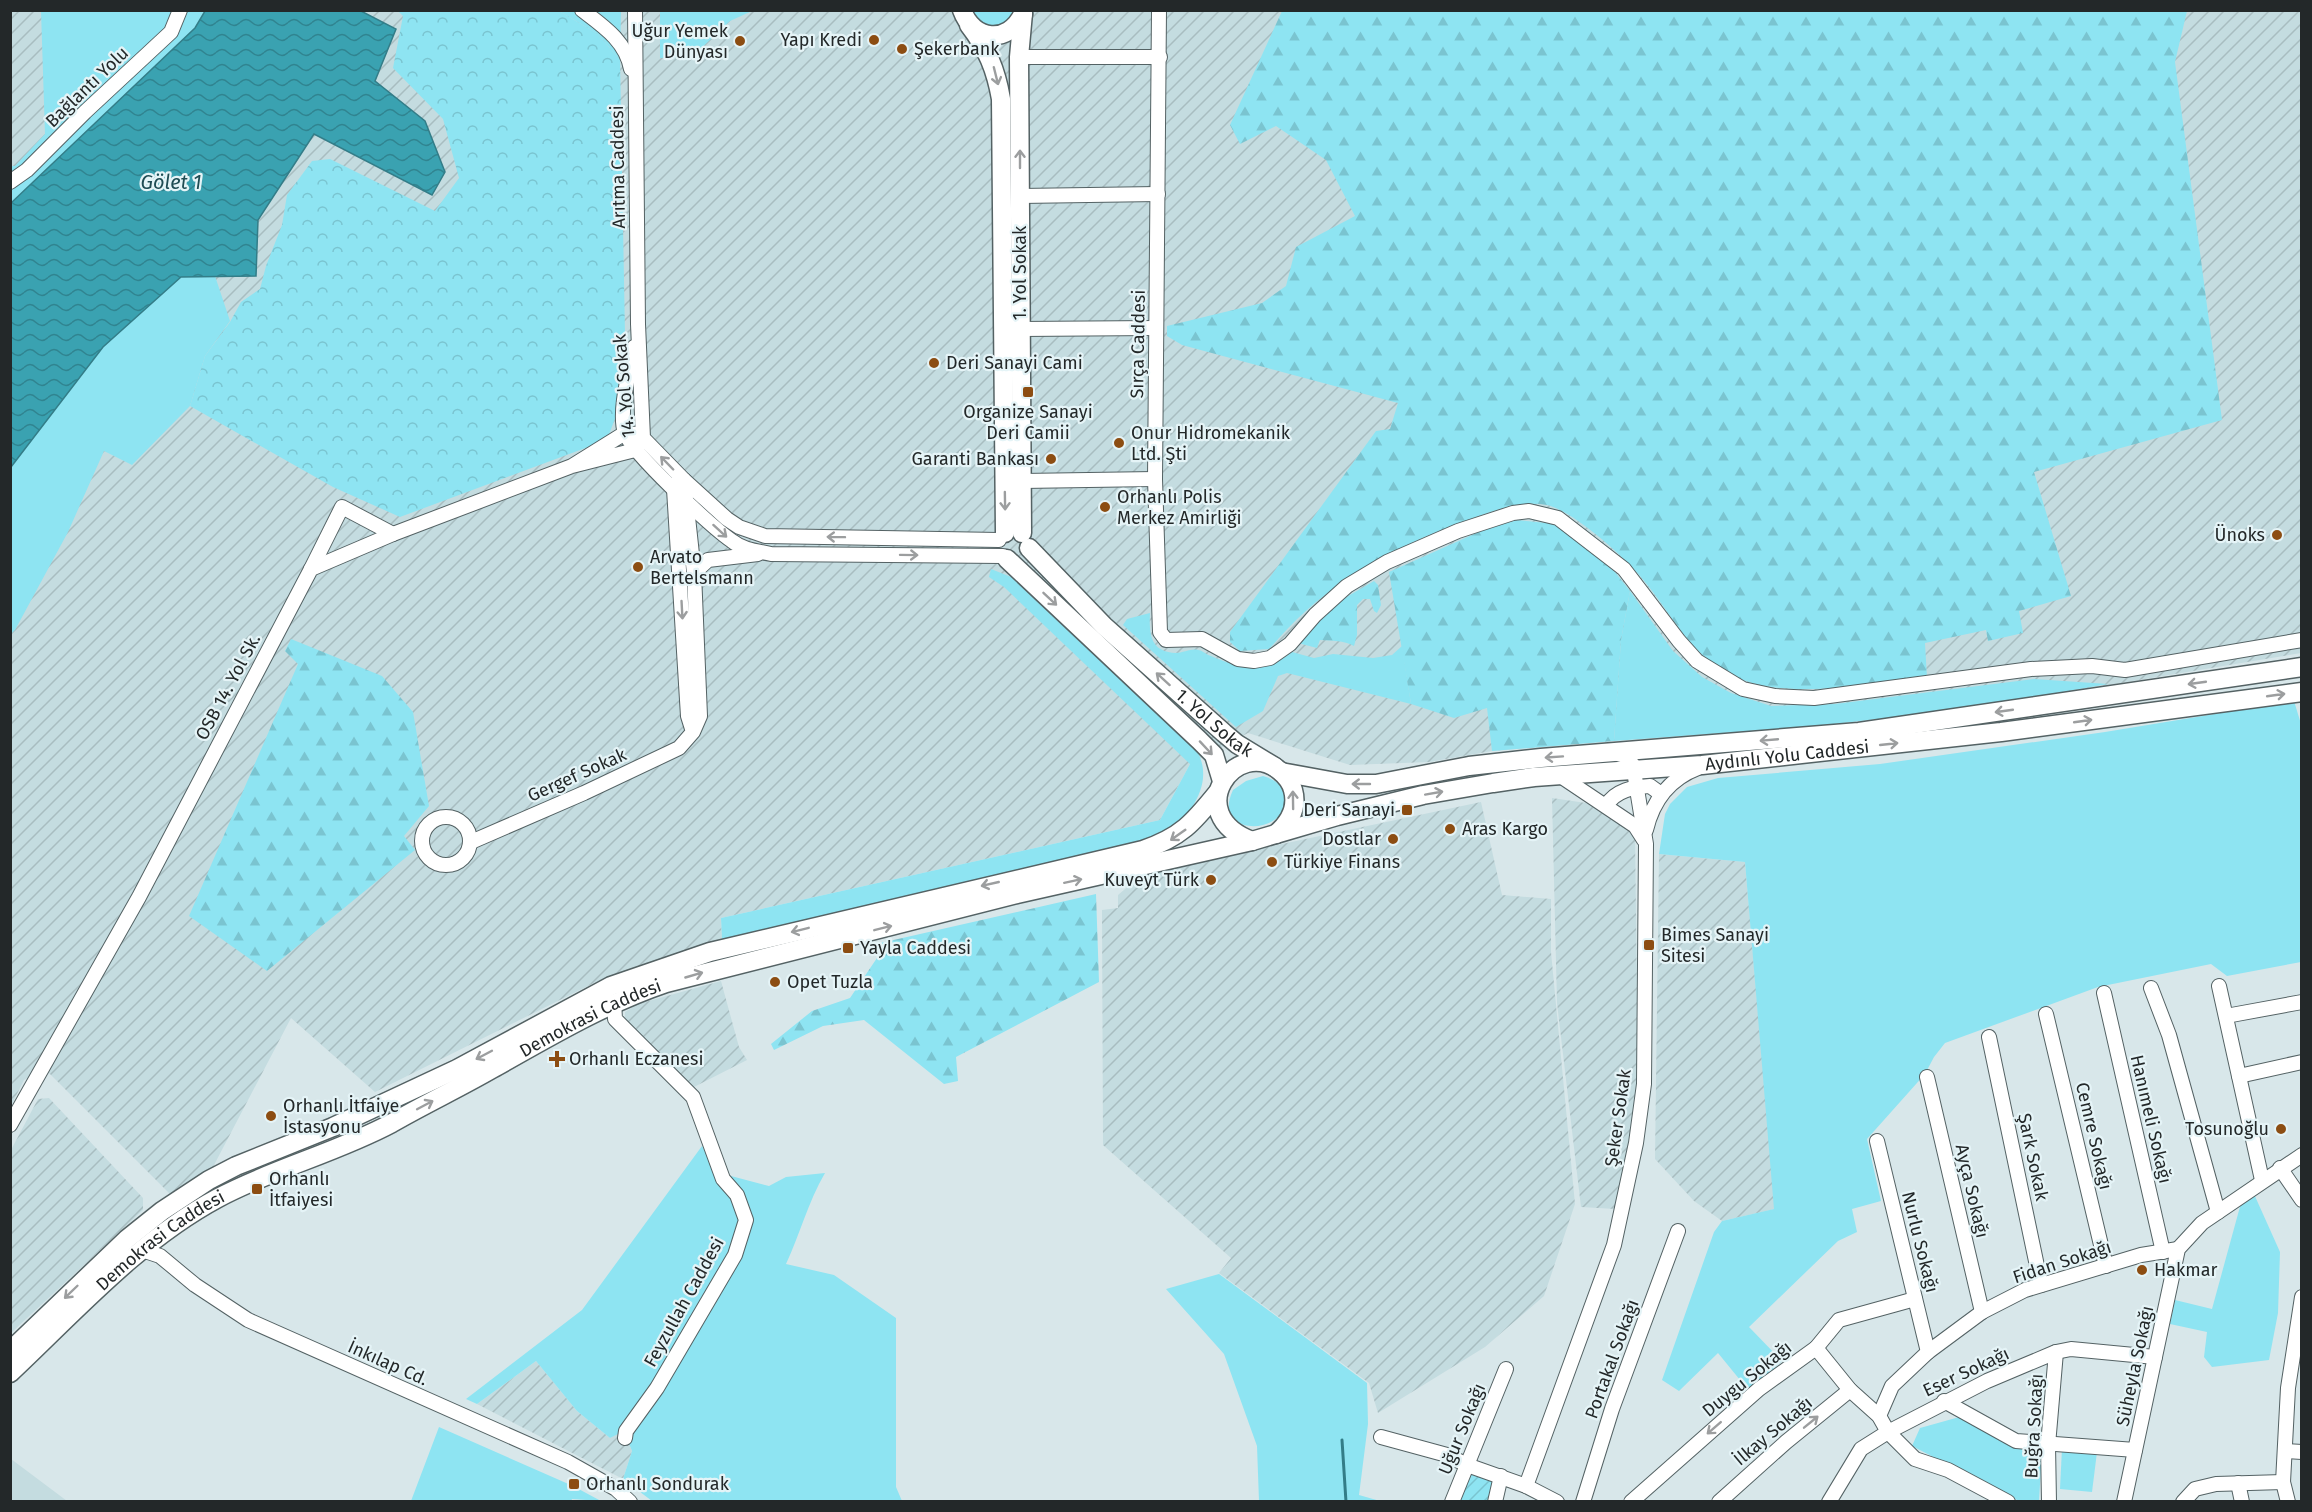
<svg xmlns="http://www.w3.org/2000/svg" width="2312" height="1512" viewBox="0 0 2312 1512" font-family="'Fira Sans',sans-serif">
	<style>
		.built { fill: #c4dce0 }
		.industrial { fill: url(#industrial-furrows) }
		.grass { fill: #8ee4f2 }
		.forest { fill: url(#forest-firs) }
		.park { fill: url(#park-crowns) }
		.garden { fill: url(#garden-furrows) }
		.water { fill: url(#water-waves); stroke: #337d88; stroke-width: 1.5 }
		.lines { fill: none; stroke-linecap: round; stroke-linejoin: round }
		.stream { stroke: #337d88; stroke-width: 3 }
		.minor-casing { stroke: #546264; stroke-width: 16 }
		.major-casing { stroke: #546264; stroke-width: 21 }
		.minor { stroke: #fff; stroke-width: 14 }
		.major { stroke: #fff; stroke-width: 18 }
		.oneway { stroke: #9c9e9f }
		.poi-dot { fill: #8c4d12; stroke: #e5f4f7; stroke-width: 2 }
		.labels { text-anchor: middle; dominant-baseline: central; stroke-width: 4.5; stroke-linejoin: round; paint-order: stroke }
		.poi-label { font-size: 18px; fill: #232829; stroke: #e5f4f7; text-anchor: start }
		.street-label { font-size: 18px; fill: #232829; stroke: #e5f4f7 }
		.water-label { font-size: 20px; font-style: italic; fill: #1f4c53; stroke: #e5f4f7 }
	</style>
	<defs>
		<pattern id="industrial-furrows" width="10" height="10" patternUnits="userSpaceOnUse" patternTransform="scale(1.5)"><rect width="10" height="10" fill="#c4dce0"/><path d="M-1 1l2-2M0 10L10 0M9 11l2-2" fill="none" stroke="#a8bdc0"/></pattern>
		<pattern id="forest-firs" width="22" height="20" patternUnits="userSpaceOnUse" patternTransform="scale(1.5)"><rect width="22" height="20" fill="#8ee4f2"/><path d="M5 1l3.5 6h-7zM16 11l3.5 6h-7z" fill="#7ac4d0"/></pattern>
		<pattern id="park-crowns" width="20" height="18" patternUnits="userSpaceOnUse" patternTransform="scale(1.5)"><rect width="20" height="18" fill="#8ee4f2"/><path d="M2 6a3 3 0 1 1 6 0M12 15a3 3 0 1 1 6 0" fill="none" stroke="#7ac4d0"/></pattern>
		<pattern id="garden-furrows" width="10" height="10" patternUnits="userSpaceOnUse" patternTransform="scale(1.5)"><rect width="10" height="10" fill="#8ee4f2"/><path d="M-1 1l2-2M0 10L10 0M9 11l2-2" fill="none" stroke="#7ac4d0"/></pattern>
		<pattern id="water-waves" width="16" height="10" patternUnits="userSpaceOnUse" patternTransform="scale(1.5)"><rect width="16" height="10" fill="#3aa2b1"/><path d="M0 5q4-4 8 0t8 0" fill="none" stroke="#308490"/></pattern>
	</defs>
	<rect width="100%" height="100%" fill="#d8e7ea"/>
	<polygon class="built" points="10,1459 11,1459 67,1501 11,1501"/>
	<g class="industrial">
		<polygon points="11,11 2301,11 2301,653 1958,710 1492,751 1429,762 1350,765 1248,733 1190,764 1160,820 721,918 722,939 598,981 375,1092 291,1018 213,1167 170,1194 44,1068 24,1080 11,1106"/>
		<polygon points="1552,798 1586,803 1635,834 1638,1077 1629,1143 1615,1209 1581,1207 1557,1003"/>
		<polygon points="1481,802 1502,895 1551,899 1551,952 1575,1204 1544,1296 1485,1347 1378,1413 1369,1383 1219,1273 1231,1258 1103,1145 1102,910 1118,908 1118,895 1144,873"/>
		<polygon points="1659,854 1745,862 1775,1209 1722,1221 1694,1201 1655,1159"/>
		<polygon points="721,981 739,1047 747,1060 692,1088 625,1020 625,1012 638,1004"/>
		<polygon points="49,1098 143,1198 143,1210 11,1333 11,1150 38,1099"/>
		<polygon points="536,1361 577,1411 610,1438 624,1430 632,1451 623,1479 477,1404"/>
	</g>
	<g class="grass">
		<polygon points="41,11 219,11 11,266 10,166 15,166 45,134"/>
		<polygon points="559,11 621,11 620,60 598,34"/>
		<polygon points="660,11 660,10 752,11 730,21 692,57 660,58"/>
		<path d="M972,11H1016C1005,30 983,31 972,11Z"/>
		<polygon points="202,237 230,321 205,356 190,406 132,465 104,451 68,532 15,630 11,634 11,399"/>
		<path d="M991,569L1011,577L1198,753C1214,784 1190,815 1167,835L722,939L721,918L1160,820L1190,764L1004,587L989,577Z"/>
		<polygon points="1630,591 1673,651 1702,677 1731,693 1771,706 1835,704 2034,679 2108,684 1958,710 1816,726 1614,741 1621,640"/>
		<path d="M1150,613C1149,634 1150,652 1176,653C1183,653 1192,648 1198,650C1202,650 1207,655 1211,656C1243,670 1263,675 1292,652L1314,658L1333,654L1373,658L1392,655L1402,646L1411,704L1287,673L1278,676L1263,711L1236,727L1123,625L1127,619Z"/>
		<polygon points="2294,701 2301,724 2301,962 2227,976 2211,964 2098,987 1945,1043 1934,1057 1925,1074 1867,1139 1881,1201 1852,1209 1857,1232 1838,1241 1749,1327 1782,1361 1749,1391 1718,1353 1679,1391 1662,1380 1714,1232 1722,1221 1774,1209 1745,862 1659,854 1665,814 1670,804 1687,787 1718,778 1880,764 2105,732"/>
		<path d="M1263,776C1273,779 1281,783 1284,794C1295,835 1209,840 1233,790L1246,781Z"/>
		<path d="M702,1146L716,1172L769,1186L786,1177L825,1173C808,1202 800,1234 786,1264L834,1275L896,1318V1487L902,1501H652L623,1479L632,1451L624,1431L610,1438L577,1411L536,1361L477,1404L466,1399L582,1310Z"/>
		<polygon points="2254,1194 2280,1252 2278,1313 2269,1360 2212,1367 2204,1357 2207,1332 2170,1324 2175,1300 2212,1309 2241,1203"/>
		<polygon points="1219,1274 1367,1383 1368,1424 1359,1495 1380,1501 1259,1501 1257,1446 1224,1354 1166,1289"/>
		<polygon points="1963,1416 2013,1444 2042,1450 2039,1501 2019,1501 1912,1446 1920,1428"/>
		<polygon points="439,1427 573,1486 601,1501 572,1499 571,1502 411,1501"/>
		<polygon points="2062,1448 2097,1452 2092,1492 2060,1489"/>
	</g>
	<g class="forest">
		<path d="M1282,11H2187L2175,62L2222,420L2034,472L2071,596L2019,611L2023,633L1988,641L1986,630L1925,643L1927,678C1874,683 1793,699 1743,680C1691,661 1673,614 1640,576C1622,555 1573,511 1547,505C1520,500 1492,511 1468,520C1409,541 1354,568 1307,610C1293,622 1281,636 1269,649L1240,651L1230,642V632L1376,431L1390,429L1398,403L1182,345L1167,336V326L1262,303L1286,286L1296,247L1355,216L1326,160L1276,126L1240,144L1230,125Z"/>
		<polygon points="1517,520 1556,524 1615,572 1630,591 1621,640 1614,741 1492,751 1487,708 1454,718 1411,704 1389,572 1481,531"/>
		<path d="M1374,581L1378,585L1381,605L1377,613L1374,611L1370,599H1363L1357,605V635L1354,646C1343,640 1333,641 1320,640L1317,648L1298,643L1328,612L1343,599Z"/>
		<polygon points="291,639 382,676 413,712 429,806 404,836 415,850 267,971 189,916 298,664 285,651"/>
		<polygon points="1096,894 1099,982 956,1057 958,1081 944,1084 864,1020 823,1026 774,1050 771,1044 812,1011 850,998 879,955 876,944"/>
	</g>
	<polygon class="park" points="398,11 559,11 598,34 620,60 626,389 607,440 400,517 333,487 190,406 205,356 230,322 241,302 260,289 266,266 282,225 287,195 312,161 330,159 435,211 459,178 443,119 393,68 403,16"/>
	<polygon class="garden" points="1469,1471 1495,1480 1490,1501 1456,1502"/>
	<polygon class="water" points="205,11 361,11 396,29 375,81 425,121 445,172 432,195 314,134 258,220 256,276 181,277 103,347 11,467 11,203 195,28"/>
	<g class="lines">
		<polyline class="stream" points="1342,1440 1346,1502"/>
		<defs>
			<g id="minor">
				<path d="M582,10C603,26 626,41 631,69"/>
				<polyline points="635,10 638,324 643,438 684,480 727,519 739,527 765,536 999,540"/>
				<polyline points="1159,10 1155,479 1160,632 1166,640 1202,639 1238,659 1254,661 1270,658 1290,644 1315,615 1347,586 1387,562 1458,531 1513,513 1529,511 1558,518 1624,569 1679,641 1697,661 1743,689 1775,696 1814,698 2031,669 2092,666 2125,670 2302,640"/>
				<polyline points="1019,57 1160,57"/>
				<polyline points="10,182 27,170 85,112 171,32 180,10"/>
				<polyline points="1020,196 1158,194"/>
				<polyline points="1020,329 1156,328"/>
				<path d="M634,347C630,370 618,411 625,433C631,452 713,528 732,541C743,550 757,551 771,554L1003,556"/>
				<polyline points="1022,481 1155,479"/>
				<polyline points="311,569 342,507 393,534"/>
				<polyline points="694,573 708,560 758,554"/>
				<polyline points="1559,775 1635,826 1644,840"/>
				<path d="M1606,806C1615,790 1634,787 1650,786L1661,794"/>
				<circle cx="446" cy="841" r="24"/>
				<path d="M1646,830C1653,800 1669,779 1698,768"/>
				<polyline points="471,842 584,793 679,748 693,732 700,716 694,573 684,480 677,483 674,489 688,716 693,732"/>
				<polyline points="2219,986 2262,1180"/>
				<polyline points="2151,988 2169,1035 2218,1212"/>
				<polyline points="2104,993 2163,1252"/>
				<polyline points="614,1002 615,1019 693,1097 723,1179 737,1195 746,1220 735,1255 657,1388 626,1431 625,1438"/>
				<polyline points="2046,1014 2106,1266"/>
				<polyline points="2226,1016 2302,1002"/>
				<polyline points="1989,1037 2041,1285"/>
				<polyline points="2239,1076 2302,1062"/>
				<polyline points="1927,1077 1982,1312"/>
				<polyline points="10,1125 139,897 311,569 393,534 572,466 635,450 643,438 636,434 625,433 572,466"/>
				<polyline points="1877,1141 1928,1352"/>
				<polyline points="2280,1168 2302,1200"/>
				<polyline points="137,1253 145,1251 160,1256 195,1285 248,1320 568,1462 616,1489 630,1502"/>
				<polyline points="1816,1348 1839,1320 1915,1299"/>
				<polyline points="1944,1401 2016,1441 2135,1450"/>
				<polyline points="1879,1416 1892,1386 1928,1352 1982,1312 2025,1290 2141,1255 2178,1249"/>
				<polyline points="1381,1437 1447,1455 1467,1465 1526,1486 1557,1502"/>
				<polyline points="2285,1451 2302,1452"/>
				<polyline points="2238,1483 2242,1502"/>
				<polyline points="1526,1486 1614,1245 1636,1143 1644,1084 1646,844 1633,765 1625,756 1614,753"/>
				<polyline points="1452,1502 1506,1369"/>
				<polyline points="1495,1502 1501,1476"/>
				<polyline points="1583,1502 1612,1409 1678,1231"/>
				<polyline points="1631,1502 1759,1389 1816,1348 1850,1390 1879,1416 1888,1432 1915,1459 1948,1470 2008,1502"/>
				<polyline points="1719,1502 1786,1442 1850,1390"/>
				<polyline points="1829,1502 1861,1449 1888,1432 1987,1381 2056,1352 2071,1349 2155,1357"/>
				<polyline points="2049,1502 2048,1445 2056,1352"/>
				<polyline points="2124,1502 2178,1249 2202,1223 2302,1155"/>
				<polyline points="2183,1502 2195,1489 2216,1484 2283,1482"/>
				<polyline points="2288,1502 2283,1482 2288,1388 2302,1297"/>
			</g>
			<g id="major">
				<path d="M962,10C973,41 1008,45 1023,14"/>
				<path d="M969,25C987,48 996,70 1001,99L1005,533"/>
				<polyline points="1022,533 1019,57 1023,13"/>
				<path id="s1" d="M1029,548L1104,626L1224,733L1237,744L1275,767"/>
				<polyline points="1007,559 1199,740 1214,755 1222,781"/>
				<polyline points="1281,772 1347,784 1376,784 1469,766 1541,758 1859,732 2302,667"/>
				<path d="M1252,841C1180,814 1236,735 1280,771C1286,776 1291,782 1293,790C1298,808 1290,822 1276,834"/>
				<path d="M10,1351L127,1239L162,1211L209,1180L236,1166L333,1127L457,1069L611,986L710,952L1143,850C1181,837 1193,823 1218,792"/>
				<path id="s2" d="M10,1373C76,1311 138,1241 218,1198C274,1168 336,1153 392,1123C425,1104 459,1088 492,1069C549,1037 604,1004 666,983L1017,894L1252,841L1337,816L1423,795L1493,783L1534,777L1702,765L2001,732L2302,692"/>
			</g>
		</defs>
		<use href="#minor" class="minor-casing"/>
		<use href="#major" class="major-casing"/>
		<use href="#minor" class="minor"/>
		<use href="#major" class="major"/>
	</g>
	<defs><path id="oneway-shaft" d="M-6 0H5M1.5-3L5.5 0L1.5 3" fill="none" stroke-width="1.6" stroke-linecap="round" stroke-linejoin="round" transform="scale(1.5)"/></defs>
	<g class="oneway">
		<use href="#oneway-shaft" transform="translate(996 76) rotate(76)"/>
		<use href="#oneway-shaft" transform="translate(1020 159) rotate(-90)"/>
		<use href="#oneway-shaft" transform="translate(667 463) rotate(-134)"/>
		<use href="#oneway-shaft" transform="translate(1005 501) rotate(89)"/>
		<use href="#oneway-shaft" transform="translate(720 531) rotate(42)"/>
		<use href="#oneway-shaft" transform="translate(836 537) rotate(-179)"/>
		<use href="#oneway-shaft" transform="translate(909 555) rotate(1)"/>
		<use href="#oneway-shaft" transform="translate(1050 599) rotate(43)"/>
		<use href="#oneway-shaft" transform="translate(682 610) rotate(87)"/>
		<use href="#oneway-shaft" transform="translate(1163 679) rotate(-138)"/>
		<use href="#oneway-shaft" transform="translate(2197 683) rotate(172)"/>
		<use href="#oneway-shaft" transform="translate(2276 695) rotate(-8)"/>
		<use href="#oneway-shaft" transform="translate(2004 711) rotate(172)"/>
		<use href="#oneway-shaft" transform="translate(2083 721) rotate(-8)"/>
		<use href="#oneway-shaft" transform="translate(1769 740) rotate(175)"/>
		<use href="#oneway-shaft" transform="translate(1889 744) rotate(-6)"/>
		<use href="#oneway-shaft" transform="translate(1206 748) rotate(47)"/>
		<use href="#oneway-shaft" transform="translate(1554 757) rotate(176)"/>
		<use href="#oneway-shaft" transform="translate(1361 784) rotate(180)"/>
		<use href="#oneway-shaft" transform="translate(1434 793) rotate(-10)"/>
		<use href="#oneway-shaft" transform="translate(1293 800) rotate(-91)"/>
		<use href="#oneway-shaft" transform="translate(1178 835) rotate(145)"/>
		<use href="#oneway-shaft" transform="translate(1073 881) rotate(-12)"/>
		<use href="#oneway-shaft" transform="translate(990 884) rotate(167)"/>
		<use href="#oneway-shaft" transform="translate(883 928) rotate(-14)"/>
		<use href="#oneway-shaft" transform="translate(800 930) rotate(166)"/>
		<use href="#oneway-shaft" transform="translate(694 975) rotate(-16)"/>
		<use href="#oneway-shaft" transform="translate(484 1055) rotate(152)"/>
		<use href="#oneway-shaft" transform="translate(425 1105) rotate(-28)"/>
		<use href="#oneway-shaft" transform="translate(71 1292) rotate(136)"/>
		<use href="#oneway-shaft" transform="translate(1811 1422) rotate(-39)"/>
		<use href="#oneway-shaft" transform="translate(1714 1428) rotate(139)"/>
	</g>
	<g class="poi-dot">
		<circle cx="874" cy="40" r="6"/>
		<circle cx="740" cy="41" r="6"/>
		<circle cx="902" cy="49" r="6"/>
		<circle cx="934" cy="363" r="6"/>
		<rect x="1022" y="386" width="12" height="12" rx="3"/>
		<circle cx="1119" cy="443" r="6"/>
		<circle cx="1051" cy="459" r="6"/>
		<circle cx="1105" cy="507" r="6"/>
		<circle cx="2277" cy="535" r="6"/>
		<circle cx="638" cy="567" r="6"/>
		<rect x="1401" y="804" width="12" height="12" rx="3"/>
		<circle cx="1450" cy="829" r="6"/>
		<circle cx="1393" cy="839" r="6"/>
		<circle cx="1272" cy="862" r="6"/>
		<circle cx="1211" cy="880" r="6"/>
		<rect x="1643" y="939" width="12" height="12" rx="3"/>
		<rect x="842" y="942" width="12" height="12" rx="3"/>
		<circle cx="775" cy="982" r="6"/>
		<path d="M554 1050h6v6h6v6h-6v6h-6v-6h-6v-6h6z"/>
		<circle cx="271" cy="1116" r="6"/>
		<circle cx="2281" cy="1129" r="6"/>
		<rect x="251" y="1183" width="12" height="12" rx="3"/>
		<circle cx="2142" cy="1270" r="6"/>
		<rect x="568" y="1478" width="12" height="12" rx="3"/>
	</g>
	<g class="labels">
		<g class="poi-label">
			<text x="728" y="31" text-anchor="end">Uğur Yemek<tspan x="728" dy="21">Dünyası</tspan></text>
			<text x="862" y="40" text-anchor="end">Yapı Kredi</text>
			<text x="914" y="49">Şekerbank</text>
			<text x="946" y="363">Deri Sanayi Cami</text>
			<text x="1028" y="412" text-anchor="middle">Organize Sanayi<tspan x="1028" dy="21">Deri Camii</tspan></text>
			<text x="1131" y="433">Onur Hidromekanik<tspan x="1131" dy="21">Ltd. Şti</tspan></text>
			<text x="1039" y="459" text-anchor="end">Garanti Bankası</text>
			<text x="1117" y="497">Orhanlı Polis<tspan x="1117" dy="21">Merkez Amirliği</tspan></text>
			<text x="2265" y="535" text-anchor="end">Ünoks</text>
			<text x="650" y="557">Arvato<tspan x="650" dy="21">Bertelsmann</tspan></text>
			<text x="1395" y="810" text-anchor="end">Deri Sanayi</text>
			<text x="1462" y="829">Aras Kargo</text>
			<text x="1381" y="839" text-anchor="end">Dostlar</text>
			<text x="1284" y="862">Türkiye Finans</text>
			<text x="1199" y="880" text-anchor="end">Kuveyt Türk</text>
			<text x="1661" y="935">Bimes Sanayi<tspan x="1661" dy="21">Sitesi</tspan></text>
			<text x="860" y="948">Yayla Caddesi</text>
			<text x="787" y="982">Opet Tuzla</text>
			<text x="569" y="1059">Orhanlı Eczanesi</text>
			<text x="283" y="1106">Orhanlı İtfaiye<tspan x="283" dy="21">İstasyonu</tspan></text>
			<text x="2269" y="1129" text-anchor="end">Tosunoğlu</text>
			<text x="269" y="1179">Orhanlı<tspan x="269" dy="21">İtfaiyesi</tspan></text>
			<text x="2154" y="1270">Hakmar</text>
			<text x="586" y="1484">Orhanlı Sondurak</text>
		</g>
		<g class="street-label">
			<text transform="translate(87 87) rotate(-44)">Bağlantı Yolu</text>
			<text transform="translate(618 167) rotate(-91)">Arıtma Caddesi</text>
			<text transform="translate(1020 273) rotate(-90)">1. Yol Sokak</text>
			<text transform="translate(1138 344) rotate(-89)">Sırça Caddesi</text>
			<text transform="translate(624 386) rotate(-95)">14. Yol Sokak</text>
			<text transform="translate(228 687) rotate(-62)">OSB 14. Yol Sk.</text>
			<text stroke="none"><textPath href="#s1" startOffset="255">1. Yol Sokak</textPath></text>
			<text stroke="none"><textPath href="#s2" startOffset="1917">Aydınlı Yolu Caddesi</textPath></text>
			<text transform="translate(577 775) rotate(-24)">Gergef Sokak</text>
			<text stroke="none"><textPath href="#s2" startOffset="687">Demokrasi Caddesi</textPath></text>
			<text transform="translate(1618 1118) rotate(-82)">Şeker Sokak</text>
			<text transform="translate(2151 1119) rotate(77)">Hanımeli Sokağı</text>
			<text transform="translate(2094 1136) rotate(77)">Cemre Sokağı</text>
			<text transform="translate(2033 1157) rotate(78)">Şark Sokak</text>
			<text transform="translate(1972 1191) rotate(77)">Ayça Sokağı</text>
			<text transform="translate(1920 1242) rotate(76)">Nurlu Sokağı</text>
			<text stroke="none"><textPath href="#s2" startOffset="201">Demokrasi Caddesi</textPath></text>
			<text transform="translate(2062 1262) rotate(-18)">Fidan Sokağı</text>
			<text transform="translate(684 1302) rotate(-61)">Feyzullah Caddesi</text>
			<text transform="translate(1612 1359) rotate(-70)">Portakal Sokağı</text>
			<text transform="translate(388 1363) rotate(24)">İnkılap Cd.</text>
			<text transform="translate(2135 1366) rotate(-78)">Süheyla Sokağı</text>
			<text transform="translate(1966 1372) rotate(-25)">Eser Sokağı</text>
			<text transform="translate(1747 1379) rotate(-39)">Duygu Sokağı</text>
			<text transform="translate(2034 1426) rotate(-87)">Buğra Sokağı</text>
			<text transform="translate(1462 1429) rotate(-68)">Uğur Sokağı</text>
			<text transform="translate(1773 1431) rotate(-40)">İlkay Sokağı</text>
		</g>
		<g class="water-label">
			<text x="171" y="182">Gölet 1</text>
		</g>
	</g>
	<rect width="2312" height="1512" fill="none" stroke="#232829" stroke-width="24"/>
</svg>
